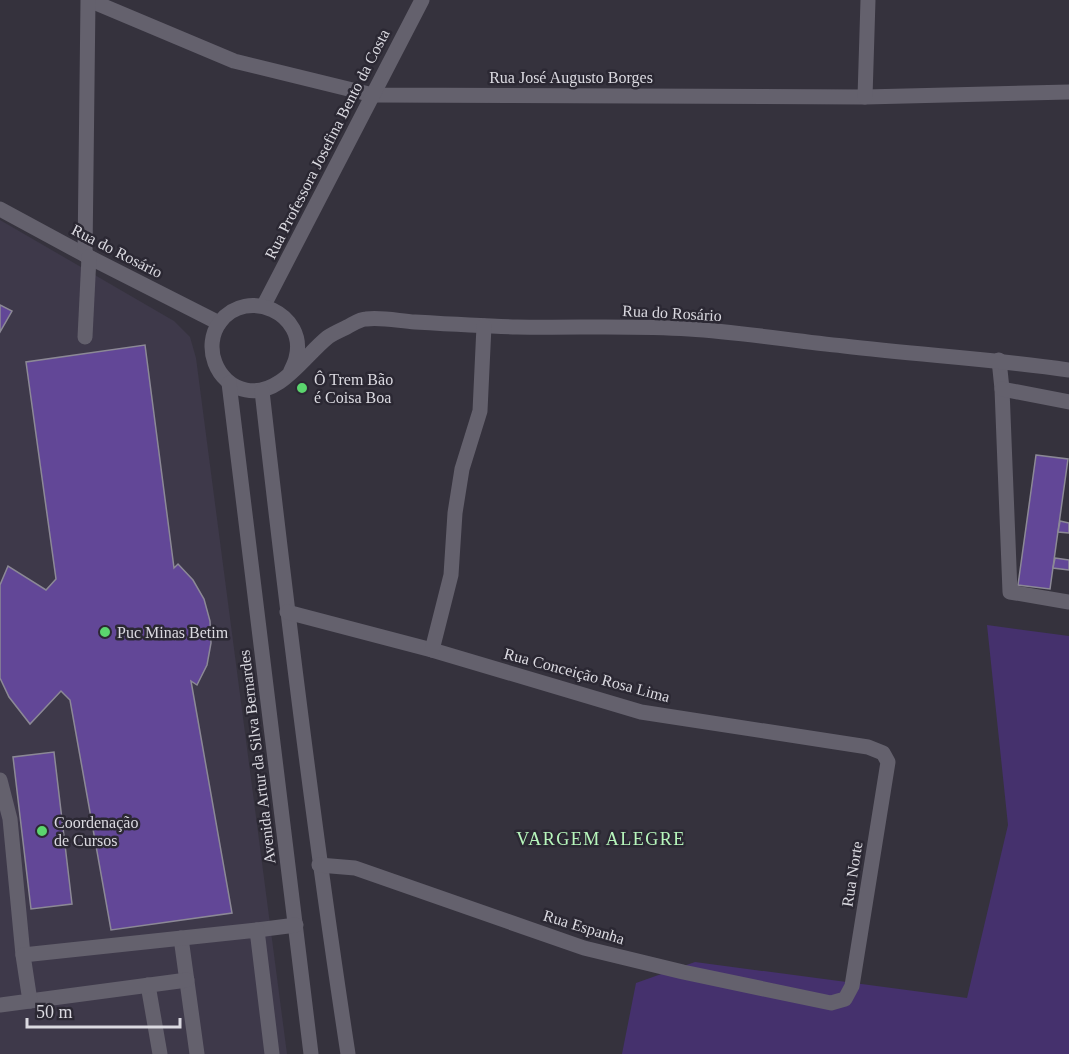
<svg xmlns="http://www.w3.org/2000/svg" width="1069" height="1054" viewBox="0 0 1069 1054" font-family="Georgia,serif">
	<style>
		.built { fill: #3e394a }
		.green { fill: #45316d }
		.building { fill: #624797; stroke: #8c8996; stroke-width: 1.5 }
		.lines { fill: none; stroke-linecap: round; stroke-linejoin: round }
		.minor { stroke: #64616d; stroke-width: 15 }
		.poi-dot { fill: #5bd56e; stroke: #2b2833; stroke-width: 2 }
		.labels { text-anchor: middle; dominant-baseline: central; stroke-width: 5; stroke-linejoin: round; paint-order: stroke }
		.street-label { font-size: 16px; fill: #dbdae1; stroke: #2b2833 }
		.poi-label { font-size: 16px; fill: #dbdae1; stroke: #2b2833; text-anchor: start }
		.neighbourhood-label { font-size: 18px; letter-spacing: 1.5px; fill: #b7f6bc; stroke: #2b2833 }
	</style>
	<rect width="100%" height="100%" fill="#35323d"/>
	<polygon class="built" points="0,220 174,321 190,337 196,358 287,1054 0,1054"/>
	<polygon class="green" points="987,625 1069,636 1069,1054 622,1054 636,983 695,962 967,998 1008,825"/>
	<g class="building">
		<polygon points="0,305 12,311 0,332"/>
		<polygon points="145,345 174,568 178,564 193,580 204,599 210,621 211,643 207,665 197,685 191,681 232,913 111,930 70,700 61,691 30,724 9,697 0,678 0,585 8,566 46,590 56,579 26,362"/>
		<polygon points="1036,455 1068,459 1050,589 1018,585"/>
		<polygon points="1060,521 1069,523 1069,533 1058,532"/>
		<polygon points="1055,558 1069,560 1069,570 1053,568"/>
		<polygon points="54,752 72,904 31,909 13,757"/>
	</g>
	<g class="lines">
		<g class="minor">
			<polyline points="89,0 234,61 373,95 865,97 1069,92"/>
			<polyline points="865,97 868,0"/>
			<polyline points="0,209 85,255 219,323"/>
			<polyline points="85,255 88,0"/>
			<polyline points="264,305 422,0"/>
			<polyline points="85,337 89,257"/>
			<polyline points="999,360 1002,389 1010,592 1069,602"/>
			<path d="M290,373C292,368 295,363 296,358C308,314 247,286 220,322C202,346 216,384 246,390C280,397 304,356 328,337C334,333 341,330 347,327C353,324 360,319 366,319C382,317 399,321 415,322C449,324 483,326 517,327C574,328 632,325 689,329C741,332 793,341 844,346C919,355 994,359 1069,370"/>
			<polyline points="229,383 311,1054"/>
			<polyline points="1002,389 1069,402"/>
			<path d="M262,391C287,612 314,833 348,1054"/>
			<polyline points="287,612 432,650 641,712 868,747 883,753 888,762 852,986 845,999 831,1003 683,972 584,948 355,868 319,865"/>
			<polyline points="432,650 451,575 455,513 462,469 480,411 484,326"/>
			<polyline points="0,780 10,819 23,955"/>
			<polyline points="257,930 296,925"/>
			<polyline points="181,938 197,1054"/>
			<polyline points="148,985 160,1054"/>
			<polyline points="30,1001 187,980"/>
			<polyline points="0,1005 30,1001 23,955 257,930 272,1054"/>
		</g>
	</g>
	<g class="poi-dot">
		<circle cx="302" cy="388" r="6"/>
		<circle cx="105" cy="632" r="6"/>
		<circle cx="42" cy="831" r="6"/>
	</g>
	<g class="labels">
		<g class="street-label">
			<text x="571" y="77">Rua José Augusto Borges</text>
			<text transform="translate(327 144) rotate(-63)">Rua Professora Josefina Bento da Costa</text>
			<text transform="translate(117 251) rotate(27)">Rua do Rosário</text>
			<text transform="translate(672 313) rotate(3)">Rua do Rosário</text>
			<text transform="translate(587 675) rotate(15)">Rua Conceição Rosa Lima</text>
			<text transform="translate(257 757) rotate(-97)">Avenida Artur da Silva Bernardes</text>
			<text transform="translate(852 874) rotate(-81)">Rua Norte</text>
			<text transform="translate(584 927) rotate(17)">Rua Espanha</text>
		</g>
		<g class="poi-label">
			<text x="314" y="379">Ô Trem Bão<tspan x="314" dy="18">é Coisa Boa</tspan></text>
			<text x="117" y="632">Puc Minas Betim</text>
			<text x="54" y="822">Coordenação<tspan x="54" dy="18">de Cursos</tspan></text>
		</g>
		<g class="neighbourhood-label">
			<text x="601" y="839">VARGEM ALEGRE</text>
		</g>
	</g>
	<path d="M27 1018v9h153v-9" fill="none" stroke="#dbdae1" stroke-width="3"/>
	<text x="36" y="1018" font-size="18" fill="#dbdae1" stroke="#2b2833" stroke-width="4.5" paint-order="stroke">50 m</text>
</svg>
